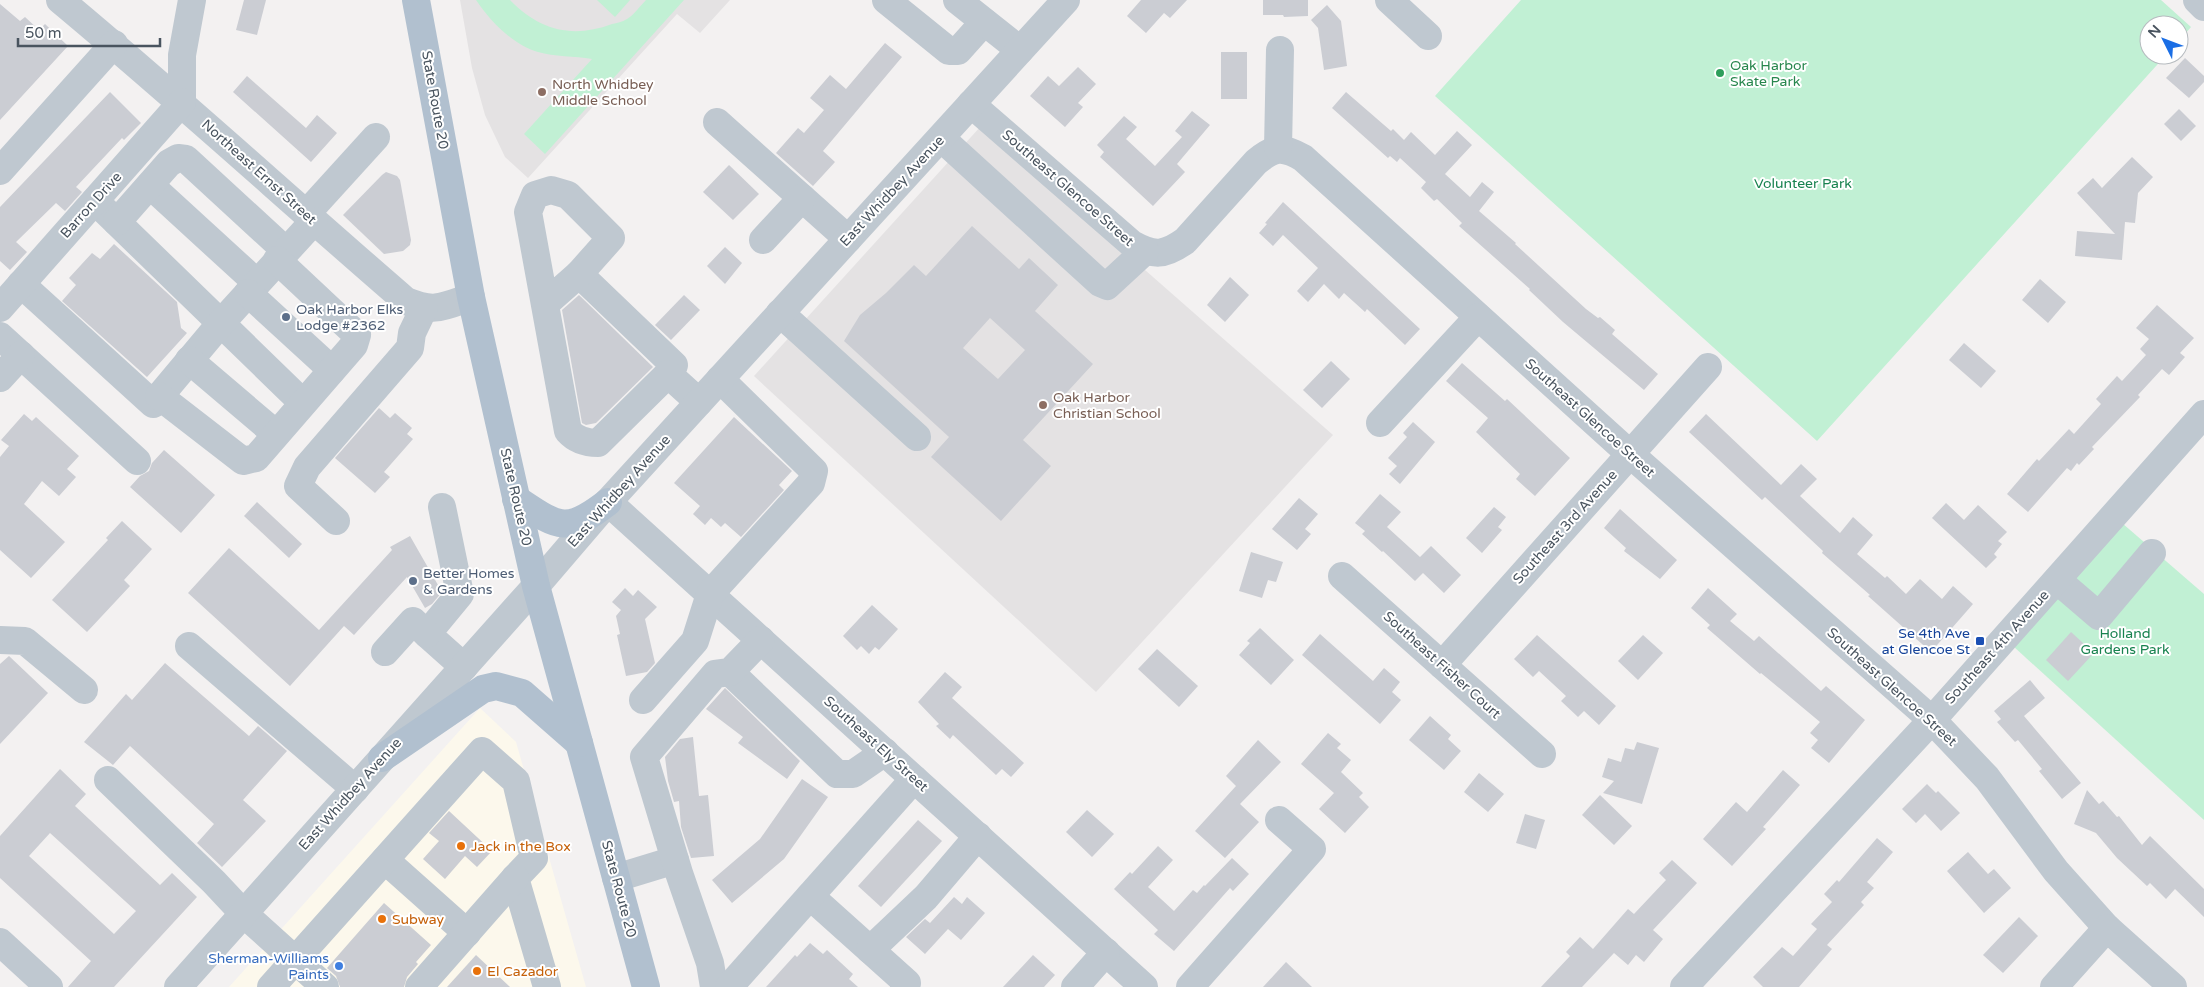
<svg xmlns="http://www.w3.org/2000/svg" width="2204" height="987" viewBox="0 0 2204 987" font-family="'Varela Round',sans-serif">
	<style>
		.commercial { fill: #fcf8ec }
		.education { fill: #e4e2e3 }
		.green { fill: #c1f0d4 }
		.building { fill: #cbcdd3; fill-rule: evenodd }
		.lines { fill: none; stroke-linecap: round; stroke-linejoin: round }
		.minor { stroke: #bfc8d0; stroke-width: 28 }
		.major { stroke: #b1c0cf; stroke-width: 28 }
		.leisure-dot { fill: #2e9e5b; stroke: #fff; stroke-width: 2 }
		.education-dot { fill: #8d6e63; stroke: #fff; stroke-width: 2 }
		.service-dot { fill: #5c6f8a; stroke: #fff; stroke-width: 2 }
		.transit-dot { fill: #1a4fb4; stroke: #fff; stroke-width: 2 }
		.food-dot { fill: #e8710a; stroke: #fff; stroke-width: 2 }
		.shop-dot { fill: #3f7fe0; stroke: #fff; stroke-width: 2 }
		.labels { text-anchor: middle; dominant-baseline: central; stroke-width: 4; stroke-linejoin: round; paint-order: stroke }
		.leisure-label { font-size: 14px; fill: #27864d; stroke: #fff; text-anchor: start }
		.education-label { font-size: 14px; fill: #785e54; stroke: #fff; text-anchor: start }
		.street-label { font-size: 14px; fill: #49545f; stroke: #fff }
		.park-label { font-size: 14px; fill: #18824f; stroke: #fff }
		.service-label { font-size: 14px; fill: #4e5e75; stroke: #fff; text-anchor: start }
		.transit-label { font-size: 14px; fill: #164399; stroke: #fff; text-anchor: end }
		.food-label { font-size: 14px; fill: #c56008; stroke: #fff; text-anchor: start }
		.shop-label { font-size: 14px; fill: #366cbe; stroke: #fff; text-anchor: end }
	</style>
	<rect width="100%" height="100%" fill="#f3f1f1"/>
	<polygon class="commercial" points="480,708 516,742 586,987 229,987"/>
	<g class="education">
		<polygon points="460,0 730,0 700,33 677,14 528,178 505,157 485,115 472,68"/>
		<polygon points="981,126 1333,435 1096,692 754,376"/>
	</g>
	<g class="green">
		<path d="M476,0H510C539,30 572,39 612,24C617,23 622,22 627,19C634,15 640,6 646,0H684L545,154L524,134L592,59C575,56 554,57 538,52C513,45 490,21 476,0Z"/>
		<polygon points="597,0 630,0 615,17"/>
		<polygon points="1521,0 2161,0 2191,27 2179,41 2179,25 2149,25 2149,55 2166,55 1817,441 1435,96"/>
		<polygon points="2122,523 2204,594 2204,820 2013,646"/>
	</g>
	<g class="building">
		<polygon points="244,0 266,0 257,35 236,30"/>
		<polygon points="1141,0 1187,0 1170,18 1164,13 1146,33 1127,16"/>
		<polygon points="1263,0 1308,0 1308,16 1284,17 1283,15 1263,15"/>
		<polygon points="0,4 20,21 25,17 39,30 45,24 68,46 0,120"/>
		<polygon points="1327,5 1341,21 1347,66 1324,70 1318,28 1311,20"/>
		<polygon points="885,43 902,57 823,151 835,162 813,186 776,153 798,128 804,133 824,110 810,98 830,75 846,89"/>
		<rect x="1221" y="52" width="26" height="47"/>
		<polygon points="2185,58 2204,76 2204,82 2189,98 2166,78"/>
		<polygon points="1078,67 1096,84 1078,103 1083,107 1065,127 1030,96 1048,76 1059,86"/>
		<polygon points="247,76 306,128 317,115 337,133 311,162 233,92"/>
		<polygon points="110,92 141,123 124,140 122,138 76,187 82,192 65,211 56,203 16,242 27,252 10,270 0,261 0,207"/>
		<polygon points="1346,92 1391,131 1393,129 1404,140 1411,132 1435,155 1457,131 1472,145 1445,174 1470,197 1482,182 1494,192 1479,211 1516,243 1515,244 1586,309 1598,318 1600,317 1615,330 1612,334 1658,374 1644,390 1563,322 1529,290 1530,289 1459,226 1462,223 1437,199 1434,201 1421,188 1426,182 1400,158 1397,162 1390,156 1388,158 1332,108"/>
		<polygon points="2179,109 2196,126 2181,141 2164,124"/>
		<polygon points="1192,111 1210,125 1177,164 1185,172 1153,206 1100,157 1104,152 1097,145 1124,116 1137,127 1126,139 1155,166 1182,137 1175,131"/>
		<polygon points="2132,157 2153,177 2138,193 2135,223 2125,222 2122,260 2075,256 2077,231 2115,234 2077,193 2093,178 2102,188"/>
		<polygon points="729,165 759,194 733,220 703,192"/>
		<polygon points="386,172 397,176 400,180 411,240 410,245 403,251 384,254 343,215 382,175"/>
		<polygon points="1283,202 1420,329 1405,345 1367,309 1365,312 1344,293 1339,299 1324,284 1308,302 1297,291 1318,268 1283,235 1273,246 1259,233 1267,224 1265,223"/>
		<path d="M972,226L1019,269L1029,258L1058,285L1035,311L1093,364L1023,440L1051,466L1001,521L931,457L949,437L844,341L860,315L886,293L914,265L926,276ZM990,318L1025,350L998,379L963,348Z"/>
		<polygon points="114,244 177,302 181,328 187,333 147,377 62,301 76,285 69,278 92,253 100,259"/>
		<polygon points="725,247 742,263 725,284 707,266"/>
		<polygon points="1230,277 1249,295 1225,322 1207,305"/>
		<polygon points="2040,279 2066,302 2048,323 2022,300"/>
		<polygon points="579,295 653,367 596,423 586,425 582,423 562,310"/>
		<polygon points="684,295 700,310 671,340 655,325"/>
		<polygon points="2157,305 2194,338 2180,353 2185,357 2169,375 2162,369 2138,395 2140,397 2092,447 2094,449 2079,465 2077,463 2071,471 2067,468 2028,512 2007,494 2037,459 2039,461 2069,429 2074,434 2101,404 2096,399 2117,376 2122,381 2146,355 2140,349 2149,339 2136,328"/>
		<polygon points="1964,343 1996,371 1981,388 1949,360"/>
		<polygon points="1331,361 1350,379 1322,408 1303,390"/>
		<polygon points="1462,363 1505,401 1507,399 1570,458 1535,496 1516,479 1520,474 1476,432 1488,418 1446,381"/>
		<polygon points="379,408 390,418 395,413 412,428 407,434 413,439 384,472 390,477 375,493 335,458"/>
		<polygon points="24,414 32,421 36,417 79,456 67,469 76,477 59,496 42,481 24,504 65,542 31,578 0,550 0,457 9,446 1,440"/>
		<polygon points="1706,414 1781,485 1801,464 1817,479 1800,496 1840,533 1853,517 1873,535 1857,554 1885,578 1887,576 1906,594 1920,579 1942,599 1953,586 1973,604 1931,652 1868,596 1870,595 1822,553 1823,551 1765,497 1762,500 1689,432"/>
		<polygon points="734,417 792,471 779,485 784,490 741,537 725,523 721,527 711,518 705,525 693,514 700,506 674,483"/>
		<polygon points="1413,422 1435,442 1400,484 1389,474 1397,466 1388,458 1407,437 1403,433"/>
		<polygon points="164,450 215,495 181,533 130,487 140,476 149,471 152,463"/>
		<polygon points="1380,494 1401,512 1387,527 1420,557 1431,546 1461,575 1444,593 1423,573 1415,581 1383,551 1382,552 1362,534 1365,531 1355,523"/>
		<polygon points="1299,498 1318,514 1305,529 1311,534 1297,550 1272,529"/>
		<polygon points="257,502 302,544 289,558 244,516"/>
		<polygon points="1946,503 1964,520 1978,505 2007,532 1998,541 2002,544 1994,554 1997,557 1986,568 1932,518"/>
		<polygon points="1494,507 1506,517 1498,527 1502,530 1482,553 1466,538"/>
		<polygon points="1620,509 1677,560 1660,579 1624,551 1626,548 1604,528"/>
		<polygon points="122,521 152,549 124,580 130,586 87,632 52,600 108,540 106,538"/>
		<polygon points="410,536 442,592 432,604 425,608 407,577 354,635 344,626 290,686 188,593 229,548 319,630 392,550 390,547"/>
		<polygon points="1251,552 1283,562 1276,582 1268,580 1262,598 1239,591"/>
		<polygon points="625,588 633,596 638,590 657,607 645,619 655,663 647,672 626,676 617,635 620,634 616,616 621,610 612,602"/>
		<polygon points="1708,588 1737,614 1730,621 1754,641 1759,636 1821,691 1826,686 1865,720 1829,763 1811,748 1818,740 1810,733 1820,722 1761,673 1760,674 1707,628 1710,625 1691,608"/>
		<polygon points="872,605 898,629 879,650 875,647 869,654 861,646 857,650 843,636"/>
		<polygon points="1260,628 1294,660 1271,685 1239,655 1250,643 1247,641"/>
		<polygon points="2071,632 2094,653 2068,681 2046,660"/>
		<polygon points="1320,634 1373,681 1384,668 1400,682 1392,692 1401,700 1380,724 1302,655"/>
		<polygon points="1537,635 1616,706 1599,725 1584,711 1578,717 1561,701 1566,696 1539,671 1533,677 1514,659"/>
		<polygon points="1643,635 1663,653 1638,680 1618,661"/>
		<polygon points="1157,649 1198,686 1179,707 1138,669"/>
		<polygon points="9,656 48,693 0,744 0,664"/>
		<polygon points="165,663 249,736 258,726 287,751 243,800 266,821 222,867 197,843 214,824 130,746 113,765 84,742 126,694 132,700"/>
		<polygon points="945,672 962,687 952,698 1024,763 1011,777 1002,769 996,775 953,735 950,739 936,726 939,724 918,702"/>
		<polygon points="2030,680 2045,698 2024,716 2081,783 2062,799 2039,771 2042,769 2018,740 2015,742 1997,722 2001,719 1994,711"/>
		<polygon points="725,688 800,761 787,779 738,743 743,737 706,709"/>
		<polygon points="1430,716 1451,735 1448,739 1461,751 1444,770 1409,740"/>
		<polygon points="1328,733 1341,744 1337,748 1351,760 1341,772 1363,793 1359,797 1369,807 1345,833 1319,809 1334,793 1301,764"/>
		<polygon points="693,737 699,796 708,795 714,856 691,858 681,827 679,801 674,802 668,781 665,757 680,739"/>
		<polygon points="1258,740 1281,762 1240,804 1259,822 1225,858 1195,831 1236,786 1226,776"/>
		<polygon points="1637,742 1659,748 1642,804 1603,793 1614,781 1602,777 1608,758 1621,762 1625,748 1634,750"/>
		<path d="M60,769L86,794L75,806L160,885L172,873L197,897L114,987H68L91,961L0,878V836ZM50,833L136,911L114,934L29,856Z"/>
		<polygon points="1783,770 1800,785 1763,827 1766,829 1732,866 1703,839 1736,802 1747,812"/>
		<polygon points="1479,773 1504,794 1488,812 1464,792"/>
		<polygon points="802,779 828,797 784,859 732,903 712,880 760,839"/>
		<polygon points="1927,784 1936,793 1938,791 1960,813 1941,831 1925,814 1916,823 1902,809"/>
		<polygon points="2087,790 2099,804 2103,801 2117,817 2119,816 2142,845 2150,836 2204,889 2204,917 2175,889 2166,899 2150,883 2147,886 2117,858 2096,833 2074,824"/>
		<polygon points="1600,795 1632,826 1614,845 1582,815"/>
		<polygon points="1087,810 1114,834 1092,857 1066,832"/>
		<polygon points="449,811 492,851 477,867 465,856 445,879 423,859 439,841 429,833"/>
		<polygon points="1525,814 1545,820 1536,849 1516,843"/>
		<polygon points="918,820 942,841 881,907 858,886"/>
		<polygon points="1877,838 1893,852 1867,882 1874,888 1861,902 1864,905 1827,945 1832,949 1799,987 1763,987 1753,977 1782,947 1793,956 1817,929 1811,924 1832,902 1824,894 1837,880 1839,882"/>
		<polygon points="1158,846 1173,860 1148,887 1174,911 1193,890 1197,893 1204,885 1205,886 1232,858 1249,874 1233,891 1230,888 1174,951 1154,934 1158,930 1114,889 1130,872 1132,874"/>
		<polygon points="1968,852 1988,874 1994,869 2011,888 1984,913 1947,871"/>
		<polygon points="1672,860 1697,883 1653,930 1663,939 1644,962 1636,955 1628,965 1614,953 1582,987 1541,987 1570,956 1566,952 1580,937 1593,949 1628,909 1634,914 1666,880 1659,873"/>
		<polygon points="954,897 962,904 967,897 985,913 961,940 948,929 925,954 906,937 925,919 930,923"/>
		<polygon points="384,903 431,945 416,962 418,964 407,977 404,987 340,987 336,976 327,968"/>
		<polygon points="2019,917 2038,936 2003,973 1983,955"/>
		<polygon points="810,943 823,954 827,950 853,974 849,979 858,987 766,987 795,955 797,957"/>
		<polygon points="476,955 510,987 447,987"/>
		<polygon points="1033,955 1055,975 1044,987 1003,987"/>
		<polygon points="1286,962 1312,987 1263,987"/>
	</g>
	<g class="lines">
		<g class="minor">
			<path d="M60,0C178,98 290,201 406,301C435,313 442,307 471,297"/>
			<polyline points="886,0 949,51 958,51 984,22"/>
			<polyline points="957,0 1020,50"/>
			<polyline points="1389,0 1428,36"/>
			<polyline points="2197,0 2204,7"/>
			<polyline points="182,102 182,55 192,0"/>
			<path d="M971,104L1132,244C1154,256 1164,256 1185,241L1256,162C1274,147 1282,146 1303,158L1630,454L1932,720L1987,778L2056,871L2107,928L2173,987"/>
			<polyline points="717,122 848,239"/>
			<polyline points="941,138 1100,283 1107,286 1145,251"/>
			<polyline points="1278,148 1280,50"/>
			<polyline points="0,171 114,44"/>
			<polyline points="150,185 257,283"/>
			<polyline points="95,201 303,403"/>
			<polyline points="306,214 376,137"/>
			<polyline points="117,222 169,163 178,158 186,159 286,251"/>
			<polyline points="763,240 802,198"/>
			<polyline points="579,274 674,365 668,374 699,402"/>
			<polyline points="21,284 153,404 220,324 314,221"/>
			<polyline points="248,293 332,370"/>
			<path d="M545,304L579,274L611,238L568,195L551,190L535,195L528,212L568,431C576,440 586,443 598,443L668,374"/>
			<polyline points="0,308 182,102"/>
			<polyline points="780,313 917,437"/>
			<polyline points="0,336 137,461"/>
			<polyline points="189,360 276,434"/>
			<polyline points="0,378 21,355"/>
			<polyline points="159,396 243,461 256,458 354,345 357,335 277,260"/>
			<polyline points="1380,423 1478,317"/>
			<polyline points="608,502 1144,987"/>
			<polyline points="442,507 460,594 427,634 464,667"/>
			<polyline points="336,521 298,486 307,467 410,348 412,333 424,308"/>
			<polyline points="1342,576 1542,754"/>
			<polyline points="2057,580 2099,616 2152,553"/>
			<polyline points="0,640 25,641 84,690"/>
			<polyline points="189,646 355,789"/>
			<polyline points="385,652 413,621 427,634"/>
			<polyline points="1442,665 1708,367"/>
			<polyline points="730,672 837,774 853,774 885,752"/>
			<polyline points="643,700 695,641 710,594 811,483 814,471 720,379"/>
			<polyline points="108,780 214,882 243,913 325,987"/>
			<polyline points="385,860 467,933"/>
			<polyline points="616,878 675,860"/>
			<polyline points="810,896 907,983 904,987"/>
			<polyline points="0,942 49,987"/>
			<polyline points="870,950 926,897 978,836"/>
			<polyline points="178,987 536,586 608,502 1066,0"/>
			<polyline points="271,987 482,751 516,781 534,858 515,878 547,987"/>
			<polyline points="419,987 515,878"/>
			<polyline points="714,987 710,963 679,873 644,757 715,674 730,672 761,640"/>
			<polyline points="729,987 914,779"/>
			<polyline points="1075,987 1106,952"/>
			<polyline points="1190,987 1312,849 1279,820"/>
			<polyline points="1684,987 1932,720 2204,414"/>
			<polyline points="2054,987 2107,928"/>
		</g>
		<g class="major">
			<polyline points="416,0 471,297 536,586 646,987"/>
			<path d="M516,499C558,527 566,535 608,502"/>
			<polyline points="382,758 483,689 496,686 522,693 579,743"/>
		</g>
	</g>
	<circle class="leisure-dot" cx="1720" cy="73" r="5"/>
	<g class="education-dot">
		<circle cx="542" cy="92" r="5"/>
		<circle cx="1043" cy="405" r="5"/>
	</g>
	<g class="service-dot">
		<circle cx="286" cy="317" r="5"/>
		<circle cx="413" cy="581" r="5"/>
	</g>
	<rect class="transit-dot" x="1975" y="636" width="10" height="10" rx="2.5"/>
	<g class="food-dot">
		<circle cx="461" cy="846" r="5"/>
		<circle cx="382" cy="919" r="5"/>
		<circle cx="477" cy="971" r="5"/>
	</g>
	<circle class="shop-dot" cx="339" cy="966" r="5"/>
	<g class="labels">
		<g class="leisure-label">
			<text x="1730" y="65">Oak Harbor<tspan x="1730" dy="16">Skate Park</tspan></text>
		</g>
		<g class="education-label">
			<text x="552" y="84">North Whidbey<tspan x="552" dy="16">Middle School</tspan></text>
			<text x="1053" y="397">Oak Harbor<tspan x="1053" dy="16">Christian School</tspan></text>
		</g>
		<g class="street-label">
			<text transform="translate(435 100) rotate(80)">State Route 20</text>
			<text transform="translate(259 172) rotate(42)">Northeast Ernst Street</text>
			<text transform="translate(1068 188) rotate(41)">Southeast Glencoe Street</text>
			<text transform="translate(892 191) rotate(-47)">East Whidbey Avenue</text>
			<text transform="translate(91 205) rotate(-48)">Barron Drive</text>
			<text transform="translate(1590 418) rotate(42)">Southeast Glencoe Street</text>
			<text transform="translate(619 491) rotate(-48)">East Whidbey Avenue</text>
			<text transform="translate(516 497) rotate(77)">State Route 20</text>
			<text transform="translate(1565 527) rotate(-48)">Southeast 3rd Avenue</text>
			<text transform="translate(1997 647) rotate(-48)">Southeast 4th Avenue</text>
			<text transform="translate(1442 665) rotate(42)">Southeast Fisher Court</text>
			<text transform="translate(1892 687) rotate(42)">Southeast Glencoe Street</text>
			<text transform="translate(876 744) rotate(42)">Southeast Ely Street</text>
			<text transform="translate(350 794) rotate(-48)">East Whidbey Avenue</text>
			<text transform="translate(619 889) rotate(75)">State Route 20</text>
		</g>
		<g class="park-label">
			<text x="1803" y="183">Volunteer Park</text>
			<text x="2125" y="633">Holland<tspan x="2125" dy="16">Gardens Park</tspan></text>
		</g>
		<g class="service-label">
			<text x="296" y="309">Oak Harbor Elks<tspan x="296" dy="16">Lodge #2362</tspan></text>
			<text x="423" y="573">Better Homes<tspan x="423" dy="16">&amp; Gardens</tspan></text>
		</g>
		<g class="transit-label">
			<text x="1970" y="633">Se 4th Ave<tspan x="1970" dy="16">at Glencoe St</tspan></text>
		</g>
		<g class="food-label">
			<text x="471" y="846">Jack in the Box</text>
			<text x="392" y="919">Subway</text>
			<text x="487" y="971">El Cazador</text>
		</g>
		<g class="shop-label">
			<text x="329" y="958">Sherman-Williams<tspan x="329" dy="16">Paints</tspan></text>
		</g>
	</g>
	<g transform="translate(2164 40) rotate(312)"><circle r="24" fill="#ffffff" stroke="#b6bbbf"/>
	<path d="M0-4L9 19L0 12L-9 19Z" fill="#1a6ee5"/>
	<text y="-8" font-size="14" font-weight="bold" text-anchor="middle" fill="#49545f">N</text>
	</g>
	<path d="M18 38v8h142v-8" fill="none" stroke="#49545f" stroke-width="2.5"/>
	<text x="25" y="38" font-size="15" fill="#49545f" stroke="#ffffff" stroke-width="4" paint-order="stroke">50 m</text>
</svg>
